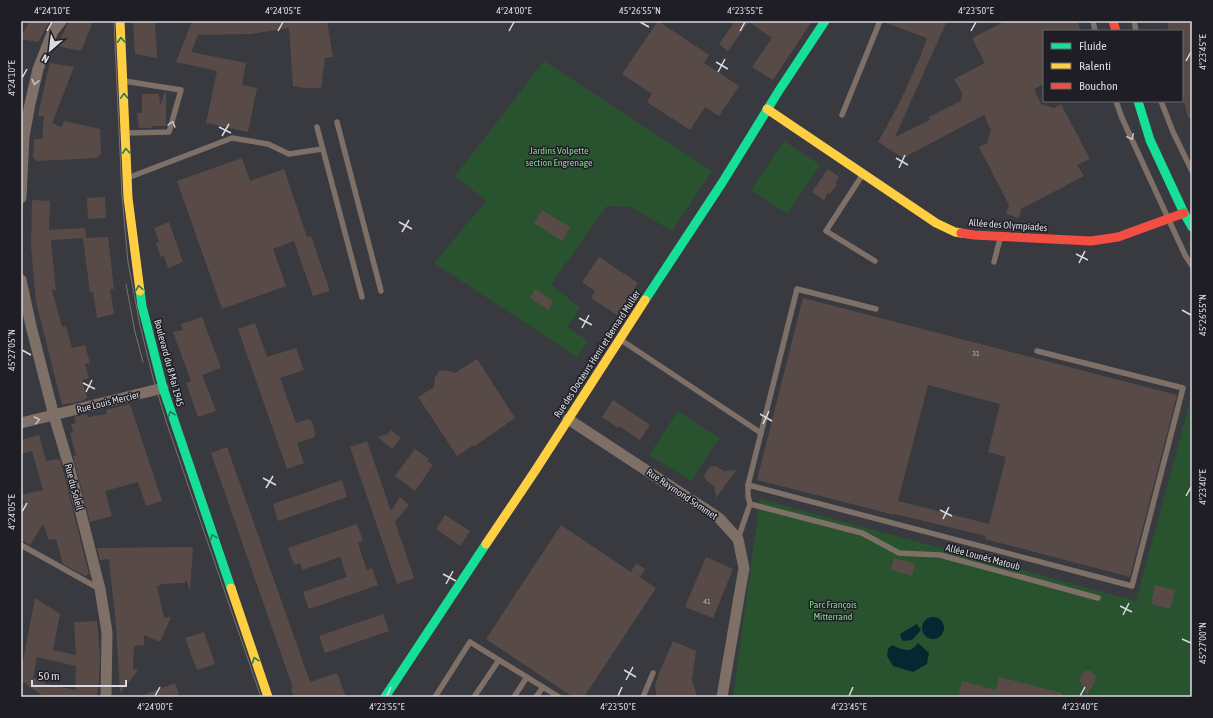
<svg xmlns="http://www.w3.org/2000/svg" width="1213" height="718" viewBox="0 0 1213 718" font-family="'Asap Condensed',sans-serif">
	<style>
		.green { fill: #29532f }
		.water { fill: #062730 }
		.building { fill: #584b47; fill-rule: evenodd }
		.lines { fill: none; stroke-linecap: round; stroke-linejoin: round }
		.lane { stroke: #7e6f67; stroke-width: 5.5 }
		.street { stroke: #7e6f67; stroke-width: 11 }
		.fast { stroke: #16e098; stroke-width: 9 }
		.slow { stroke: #ffcf43; stroke-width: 9 }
		.jam { stroke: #f24e42; stroke-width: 9 }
		.tram { stroke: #797070; stroke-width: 1 }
		.oneway { stroke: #1a7f5e }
		.oneway2 { stroke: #c2bfc3 }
		.ticks { fill: none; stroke: #d9dae2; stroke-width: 1.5 }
		.labels { text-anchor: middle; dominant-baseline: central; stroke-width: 3; stroke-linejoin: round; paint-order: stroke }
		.number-label { font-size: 8px; fill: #b9b6bb }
		.park-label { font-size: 10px; fill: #81d78a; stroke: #1e1e24 }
		.street-label { font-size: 10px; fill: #d9dae2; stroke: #1e1e24 }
		.neatline { fill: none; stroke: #d9dae2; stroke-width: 1.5 }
		.ticks-label { font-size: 10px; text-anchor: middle; fill: #d9dae2 }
	</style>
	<rect width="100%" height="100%" fill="#393940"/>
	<g class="green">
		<polygon points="544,61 712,171 672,231 631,207 607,206 551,284 580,308 567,327 588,341 577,357 434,263 486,201 455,176"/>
		<polygon points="784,141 820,165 787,214 751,190"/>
		<polygon points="1192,394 1192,697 733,697 760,499 1136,601"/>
		<polygon points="678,411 719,438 691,481 649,455"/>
	</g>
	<g class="water">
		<circle cx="933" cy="628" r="11"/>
		<polygon points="917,624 921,630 912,640 902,641 900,634"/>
		<path d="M918,643L929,653L927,664L913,672L893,666L887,656L888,649L892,645C902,650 911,654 918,643Z"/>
	</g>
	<g class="building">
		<polygon points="30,21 50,21 38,42 21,39 21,36"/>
		<polygon points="69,21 93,21 81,51 57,46"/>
		<polygon points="133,21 155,21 157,58 135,54"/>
		<polygon points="192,21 327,21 333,57 325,58 321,88 304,88 293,86 289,28 250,34 198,35 191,52 246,63 242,85 257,88 248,132 206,123 217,71 176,62"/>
		<polygon points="658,21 709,55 704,63 739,86 719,116 705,107 690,130 647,102 652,94 622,74"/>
		<polygon points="735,21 812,21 773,80 752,67 772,38 749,22 728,51 719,44"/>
		<polygon points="885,21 940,21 946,23 895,137 930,120 929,117 961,101 962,93 954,79 985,63 972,38 1006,21 1078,21 1080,31 1044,31 1044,84 1034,89 1041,104 1054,108 1061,104 1090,159 1077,165 1084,176 1021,209 1019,218 1006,214 1009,205 979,147 987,143 991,130 984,115 903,158 878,142 894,113 905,91 920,57 927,38 884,22"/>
		<polygon points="1167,21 1192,21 1192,118 1188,118 1182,92 1182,31 1169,31"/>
		<polygon points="50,63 74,67 52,123 61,127 64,121 100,129 101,154 97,158 37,161 33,158 34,139 42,139 44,117 38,115 48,70"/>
		<polygon points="165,92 166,92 166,126 152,126 152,128 139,128 137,113 142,113 142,94 159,94 160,105"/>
		<polygon points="242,158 250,181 284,169 307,237 311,236 330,291 313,296 294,241 273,249 286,286 222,309 177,181"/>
		<polygon points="828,169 839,177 835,183 837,184 830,194 828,193 824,200 812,192"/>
		<polygon points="105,197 106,218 88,219 87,198"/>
		<polygon points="32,200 50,201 49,230 85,228 86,238 108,237 114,289 110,289 114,314 97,318 93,292 90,292 83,238 51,240 56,290 52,290 62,327 66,326 72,348 85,345 90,363 85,364 89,378 82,380 87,398 84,399 84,400 70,404 70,403 62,405 36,302 31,247"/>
		<polygon points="542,210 570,227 562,241 534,223"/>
		<polygon points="169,222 183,262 168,268 164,256 161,257 156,243 159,242 154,228"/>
		<polygon points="599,257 638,283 617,315 591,298 595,291 582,282"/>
		<polygon points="535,289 553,301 548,310 530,298"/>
		<path d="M803,298L1177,395L1130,577L985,539L986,536L895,514V515L757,480ZM928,385L1000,404L988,452L1006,457L989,524L898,501Z"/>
		<polygon points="202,317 221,368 202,375 216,411 198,417 186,383 191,381 173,332 183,330 181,324"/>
		<polygon points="255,323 267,357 296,348 304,370 280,378 296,423 308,419 309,420 311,420 316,435 314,435 315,437 297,443 304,463 287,469 238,329"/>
		<polygon points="477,359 515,418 475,446 474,445 457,456 418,397 434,387 435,377 437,375 439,371 443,371 445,370 455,373"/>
		<polygon points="613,400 650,425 640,440 619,426 618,428 602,417"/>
		<polygon points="130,404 162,501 146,506 138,482 105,491 112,516 90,522 73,456 76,455 70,433 73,432 71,424 76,423 74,417 87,414 88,417 107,414 106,410"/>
		<polygon points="391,430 401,438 392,449 378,437 388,434"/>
		<polygon points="39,435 46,461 60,459 89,574 85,576 63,564 56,539 49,540 43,524 30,545 21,540 21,517 26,508 22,506 25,501 21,498 21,495 43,490 32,451 22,454 21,440"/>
		<polygon points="367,441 391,511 400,497 409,505 395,522 414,578 397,584 350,447"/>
		<polygon points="227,447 310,682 337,673 346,697 294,697 291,689 293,688 211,453"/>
		<polygon points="415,449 429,459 427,461 433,465 415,491 395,476"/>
		<polygon points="715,466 724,471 736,470 716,498 714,486 706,480 704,475 710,467"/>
		<polygon points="342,480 347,497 278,521 273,504"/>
		<polygon points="445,515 470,531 460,546 436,529"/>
		<polygon points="357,524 363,541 358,543 362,556 367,570 372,568 378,585 309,609 303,592 347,577 340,557 302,570 300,563 294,565 288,548"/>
		<polygon points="561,525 631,572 636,563 645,569 640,577 656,588 584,697 573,697 486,639"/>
		<polygon points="193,547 190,591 186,579 185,583 160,584 160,586 157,586 164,618 171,617 160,642 144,635 144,645 134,646 133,669 138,670 120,693 116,625 109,559 100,560 97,548"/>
		<polygon points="706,557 733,569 713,618 685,607"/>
		<polygon points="894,558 915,564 912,576 891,570"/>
		<polygon points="1155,585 1175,590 1170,609 1151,604"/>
		<path d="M35,598L60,614L53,650L76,655L74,622L97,621L100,655L99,678L97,697H44L21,680V671ZM37,657L76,666L75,690L43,683V681L33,678Z"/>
		<polygon points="383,614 389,631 325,653 319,636"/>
		<polygon points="204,632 215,664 197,670 185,638"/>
		<polygon points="673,641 696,651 692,680 697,697 657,697 655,686 658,676"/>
		<polygon points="1085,671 1091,671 1096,676 1095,682 1087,695 1080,681 1081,675"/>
		<polygon points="999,677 1062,693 1062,697 958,697 962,681 996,690"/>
		<polygon points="175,683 180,697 141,697 141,696"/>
	</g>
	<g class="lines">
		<g class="lane">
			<polyline points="1093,21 1095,31"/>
			<polyline points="1134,21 1136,31"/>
			<polyline points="124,81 181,90 169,132 126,133"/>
			<polyline points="1116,101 1122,118 1185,255 1192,266"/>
			<polyline points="1161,101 1173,132 1192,171"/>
			<polyline points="842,115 880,21"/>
			<polyline points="337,122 381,291"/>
			<polyline points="317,127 362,297"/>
			<polyline points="863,174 826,231 875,261"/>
			<polyline points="130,177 232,138 268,144 289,154 322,149"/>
			<polyline points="994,262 1000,239"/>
			<polyline points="621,340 761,433"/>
			<polyline points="748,485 1132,586 1183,388 1037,351"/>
			<polyline points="750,504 862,533 899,553 940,555 1098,598"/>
			<polyline points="738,539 750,504 748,496 748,485 797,289 876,309"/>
			<polyline points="21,545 98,588"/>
			<polyline points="435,697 470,642 559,697"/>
			<polyline points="474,697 499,660"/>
			<polyline points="514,697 527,677"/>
			<polyline points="536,697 543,687"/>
			<polyline points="643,697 653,673"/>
		</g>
		<g class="street">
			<polyline points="21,198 24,136 30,104 38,69 53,31 61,21"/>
			<polyline points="21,280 31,326 54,416 69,466 100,589 107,632 106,697"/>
			<polyline points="568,419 719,518 738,539 744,568 722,697"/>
			<polyline points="21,423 163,388"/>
		</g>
		<g class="fast">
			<polyline points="1138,101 1150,140 1184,213 1192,227"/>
			<polyline points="140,291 142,306 163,388 231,588"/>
			<polyline points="645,300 722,183 780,89 825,21"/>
			<polyline points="385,697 486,544"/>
		</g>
		<g class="slow">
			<polyline points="120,21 128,198 140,291"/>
			<polyline points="767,109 936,223 955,232 961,233"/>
			<polyline points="486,544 535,471 645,300"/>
			<polyline points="231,588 268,697"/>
		</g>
		<g class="jam">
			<polyline points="1113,21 1116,31"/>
			<polyline points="961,233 974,235 1091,241 1118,237 1184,213"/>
		</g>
		<g class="tram">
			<polyline points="114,21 122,196 128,262 140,325 153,378 167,424 261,697"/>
			<polyline points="126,284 135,332 143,362"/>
		</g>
	</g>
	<defs><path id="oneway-chevron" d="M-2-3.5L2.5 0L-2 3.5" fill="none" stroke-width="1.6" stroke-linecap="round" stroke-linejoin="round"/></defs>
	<g class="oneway">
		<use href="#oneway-chevron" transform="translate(121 40) rotate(-93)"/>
		<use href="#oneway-chevron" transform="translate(124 96) rotate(-92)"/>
		<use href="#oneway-chevron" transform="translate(126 151) rotate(-93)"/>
		<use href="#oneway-chevron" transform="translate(139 288) rotate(-99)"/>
		<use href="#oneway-chevron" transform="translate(171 414) rotate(-109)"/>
		<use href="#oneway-chevron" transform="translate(213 537) rotate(-109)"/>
		<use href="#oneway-chevron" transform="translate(255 660) rotate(-109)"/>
	</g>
	<g class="oneway2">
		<use href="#oneway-chevron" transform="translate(35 82) rotate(103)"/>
		<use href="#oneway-chevron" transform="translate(172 124) rotate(-74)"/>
		<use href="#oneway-chevron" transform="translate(1131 137) rotate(65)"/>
		<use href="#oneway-chevron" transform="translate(37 420) rotate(-13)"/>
	</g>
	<path class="ticks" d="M640,22L649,27M47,31L52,22M278,31L283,22M509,31L514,22M740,31L745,22M971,31L976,22M1186,61L1191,52M716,62L728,69M718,72L725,59M22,78L27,69M219,127L231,133M222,136L229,124M896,158L908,165M899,168L905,155M399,222L412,229M402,232L409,220M1076,254L1088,260M1079,263L1085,251M1182,310L1191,315M579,318L592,325M582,328L589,315M22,350L31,355M83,383L95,389M86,392L92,380M760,414L772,421M763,424L769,411M263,478L276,485M266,488L273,476M1186,496L1191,487M940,510L952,516M22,512L27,503M943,519L949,507M443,574L456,581M446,584L453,571M1120,606L1132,612M1123,615L1129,603M1182,639L1191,643M624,670L636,677M626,680L633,667M155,696L160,687M387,696L391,687M618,696L622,687M849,696L853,687M1080,696L1085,687"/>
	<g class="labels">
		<g class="number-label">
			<text x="976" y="353">31</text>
			<text x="707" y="601">41</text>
		</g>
		<g class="park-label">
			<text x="559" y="150">Jardins Volpette<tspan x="559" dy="12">section Engrenage</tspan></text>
			<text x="833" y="604">Parc François<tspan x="833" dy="12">Mitterrand</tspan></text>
		</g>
		<g class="street-label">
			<text transform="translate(1008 225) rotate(4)">Allée des Olympiades</text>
			<text transform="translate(597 354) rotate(-57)">Rue des Docteurs Henri et Bernard Muller</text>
			<text transform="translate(169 363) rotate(75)">Boulevard du 8 Mai 1945</text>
			<text transform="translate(108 402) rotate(-14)">Rue Louis Mercier</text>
			<text transform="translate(74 487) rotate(75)">Rue du Soleil</text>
			<text transform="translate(682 494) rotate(34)">Rue Raymond Sommet</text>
			<text transform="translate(983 557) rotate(15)">Allée Lounès Matoub</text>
		</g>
	</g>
	<rect width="1213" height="718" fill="none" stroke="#1e1e24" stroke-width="44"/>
	<rect x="1043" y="30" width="140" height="72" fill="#1e1e24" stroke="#696970"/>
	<rect x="1051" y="43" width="20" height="6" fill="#16e098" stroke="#696970"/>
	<text x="1079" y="50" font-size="12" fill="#d9dae2">Fluide</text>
	<rect x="1051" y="63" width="20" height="6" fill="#ffcf43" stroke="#696970"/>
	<text x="1079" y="70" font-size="12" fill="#d9dae2">Ralenti</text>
	<rect x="1051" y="83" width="20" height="6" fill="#f24e42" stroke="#696970"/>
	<text x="1079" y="90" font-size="12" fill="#d9dae2">Bouchon</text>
	<g transform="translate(50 50) rotate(208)" stroke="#1e1e24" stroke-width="3" paint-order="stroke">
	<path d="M0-3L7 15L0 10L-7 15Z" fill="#d9dae2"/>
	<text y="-6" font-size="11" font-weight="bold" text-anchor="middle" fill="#d9dae2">N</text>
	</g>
	<path d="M32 680v6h94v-6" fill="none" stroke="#d9dae2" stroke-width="2"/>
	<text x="38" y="680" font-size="12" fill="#d9dae2" stroke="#1e1e24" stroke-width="3" paint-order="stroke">50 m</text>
	<rect x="22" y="22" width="1169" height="674" class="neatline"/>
	<g class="ticks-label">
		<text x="52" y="14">4°24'10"E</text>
		<text x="283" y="14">4°24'05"E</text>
		<text x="514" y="14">4°24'00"E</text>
		<text x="640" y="14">45°26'55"N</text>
		<text x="745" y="14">4°23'55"E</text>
		<text x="976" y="14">4°23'50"E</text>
		<text transform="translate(1202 52) rotate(-90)" y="4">4°23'45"E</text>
		<text transform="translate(11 78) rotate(-90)" y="4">4°24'10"E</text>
		<text transform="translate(1202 315) rotate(-90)" y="4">45°26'55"N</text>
		<text transform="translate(11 350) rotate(-90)" y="4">45°27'05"N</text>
		<text transform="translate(1202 487) rotate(-90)" y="4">4°23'40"E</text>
		<text transform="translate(11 512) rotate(-90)" y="4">4°24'05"E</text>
		<text transform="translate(1202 643) rotate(-90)" y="4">45°27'00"N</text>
		<text x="155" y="710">4°24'00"E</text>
		<text x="387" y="710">4°23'55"E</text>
		<text x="618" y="710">4°23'50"E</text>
		<text x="849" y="710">4°23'45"E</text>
		<text x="1080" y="710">4°23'40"E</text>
	</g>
</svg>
